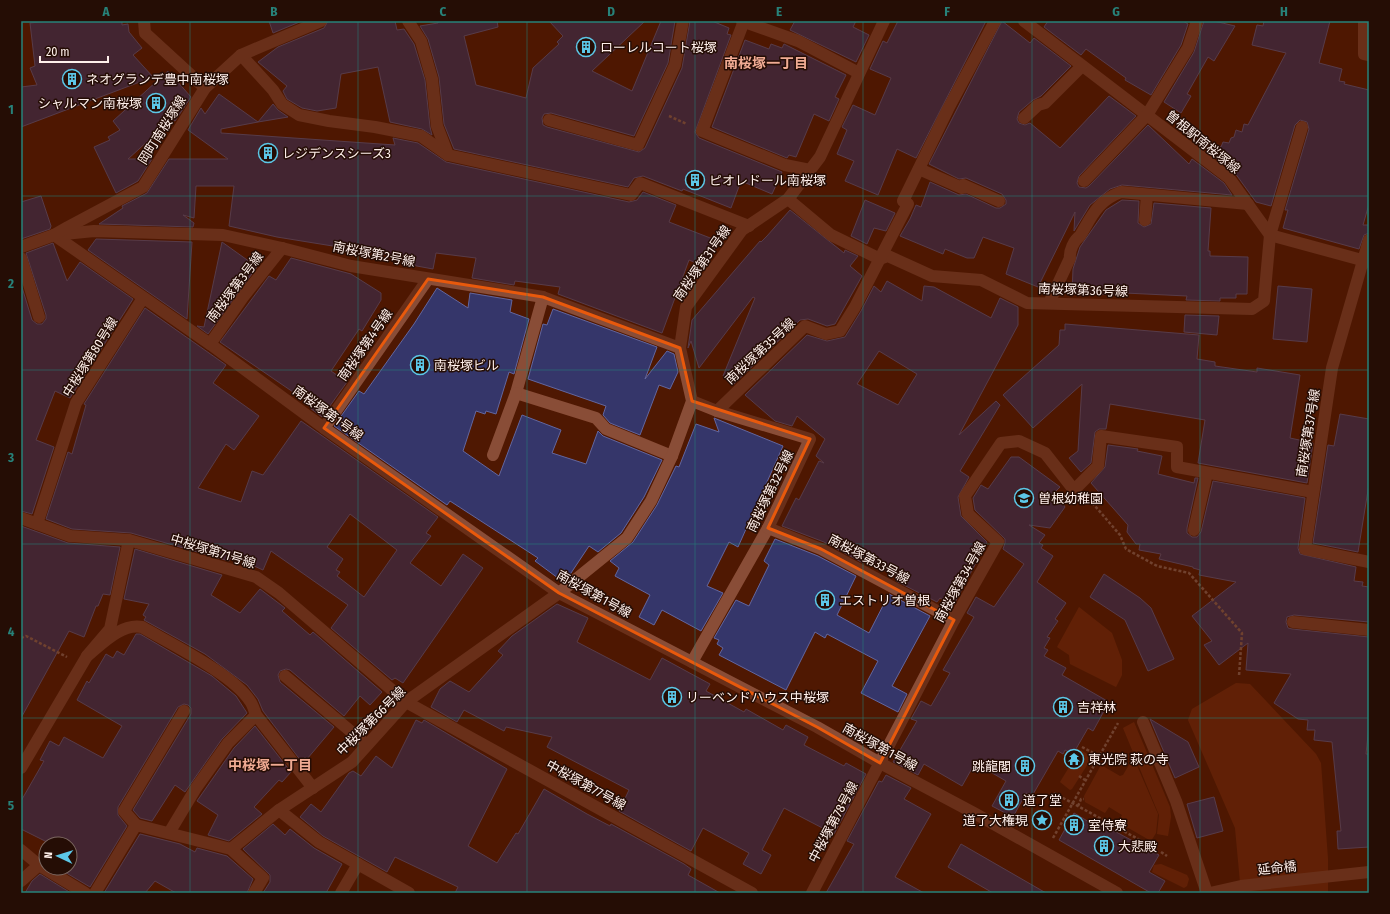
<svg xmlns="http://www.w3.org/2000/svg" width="1390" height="914" viewBox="0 0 1390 914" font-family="'Fira Sans Condensed','Noto Sans JP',sans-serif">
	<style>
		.green { fill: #792c0c }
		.building { fill: #35366a; stroke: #62669f; fill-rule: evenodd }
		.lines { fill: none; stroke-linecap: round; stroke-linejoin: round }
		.path { stroke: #9a7465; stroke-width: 2.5; stroke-dasharray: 3 2; stroke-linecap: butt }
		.minor { stroke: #894d37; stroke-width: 12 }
		.marked { fill: none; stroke: #e8590c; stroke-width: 3; stroke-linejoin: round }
		.grid { fill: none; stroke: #27827a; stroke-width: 1; stroke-opacity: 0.55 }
		.labels { text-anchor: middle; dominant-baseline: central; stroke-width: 3; stroke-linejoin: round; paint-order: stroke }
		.poi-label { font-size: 13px; fill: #fff0eb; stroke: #250d05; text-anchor: start }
		.street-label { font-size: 13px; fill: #fff0eb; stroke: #250d05 }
		.neighbourhood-label { font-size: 14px; font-weight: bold; fill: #f0ab93; stroke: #250d05 }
		.neatline { fill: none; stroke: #27827a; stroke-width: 1.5 }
		.grid-label { font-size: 13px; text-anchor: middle; font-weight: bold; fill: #27827a }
	</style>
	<rect width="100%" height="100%" fill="#4f1802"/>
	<g class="green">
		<polygon points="1079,607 1112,633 1122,660 1122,675 1116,687 1070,664 1069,655 1057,647"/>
		<polygon points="1236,683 1250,684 1316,754 1321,763 1328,859 1328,893 1241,893 1235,828 1188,720 1192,709"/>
		<polygon points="1134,722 1170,807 1171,817 1168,836 1157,834 1159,815 1123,728"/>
		<polygon points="1081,750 1090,756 1091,759 1072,789 1070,790 1060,782 1079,751"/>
		<polygon points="1132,760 1135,761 1158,814 1156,833 1151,841 1118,822 1122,815 1109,807 1105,813 1085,802 1084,796 1101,765 1120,776 1123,775"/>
		<polygon points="1161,864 1187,875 1189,879 1187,886 1184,888 1152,872 1154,865"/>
	</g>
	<g class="building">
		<polygon points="49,21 122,21 122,25 128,24 129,32 142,48 133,55 153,77 21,127 21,87 37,85 30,68 35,66 30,23"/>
		<polygon points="269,21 302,21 273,33"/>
		<polygon points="328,21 395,21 397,30 404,29 414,44 425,80 430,127 432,135 422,129 390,122 378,67 341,74 336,108 317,111 302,108 287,99 283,91 287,86 258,62 278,47 324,28"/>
		<polygon points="438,21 497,21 498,27 464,36 476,85 526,98 533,68 559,44 557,42 563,36 549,21 645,21 592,71 632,91 661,21 675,21 668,63 634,136 551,113 544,114 542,118 543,125 547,127 639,152 645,148 682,68 690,21 712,21 729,28 727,34 731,35 695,132 699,138 782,172 772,194 741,181 731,208 683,189 682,191 643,176 634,178 628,187 454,149 444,124 439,77 428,39 420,26 438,23"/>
		<polygon points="795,21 856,21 853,27 869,35 856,62 790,30"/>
		<polygon points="898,21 986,21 916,158 897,149 878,195 845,181 854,161 837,154 847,130 842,127 853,105 875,115 891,78 870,69 883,41 887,43"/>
		<polygon points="1002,21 1030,43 1034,38 1071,66 1041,96 1033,100 1019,112 1017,119 1019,123 1025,125 1030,123 1060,148 1109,96 1136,116 1079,176 1077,183 1079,187 1086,188 1089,186 1148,125 1189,164 1192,159 1224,183 1232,195 1122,185 1110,189 1090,205 1074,231 1075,212 1038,287 1006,274 1014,248 983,237 974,258 967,258 945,249 943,254 900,236 910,219 916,205 921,207 930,182 959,195 966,194 996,208 1000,208 1006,204 1006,200 1002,194 966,178 959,179 929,164"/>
		<polygon points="1048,21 1183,21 1188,24 1181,45 1151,95 1125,80 1126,78 1086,49 1081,55 1044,27"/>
		<polygon points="1204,21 1214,21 1235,26 1214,61 1208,57 1187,94 1191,96 1181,113 1164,102 1194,52"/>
		<polygon points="1264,21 1330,21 1319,63 1342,69 1339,81 1345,82 1344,84 1369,90 1369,204 1363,225 1369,225 1369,233 1364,235 1359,249 1283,228 1288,210 1285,210 1309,129 1307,122 1300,120 1295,125 1271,206 1256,202 1235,173 1213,156 1216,145 1221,147 1223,142 1229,143 1231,138 1234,137 1236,130 1242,132 1244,124 1248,125 1286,53 1252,45 1257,25 1263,26"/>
		<polygon points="745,40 769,49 771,44 782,48 784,44 846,75 835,97 839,99 829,121 814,114 796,157 789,155 787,158 712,127"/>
		<polygon points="168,71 191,97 175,121 172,119 128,159 152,159 138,181 116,193 94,147 110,140 108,137 120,130 113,121"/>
		<polygon points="219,94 258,122 221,129 221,133 395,145 393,138 418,143 446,162 629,202 637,200 643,192 676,205 669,222 718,241 706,267 689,260 662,333 558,294 560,287 515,281 514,285 472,278 476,258 436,253 433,269 406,264 407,258 277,237 229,226 234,186 196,186 194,218 183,215 194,223 193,227 99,224 123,208 122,206 147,193 169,159 228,159 188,130 201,108 205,114"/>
		<polygon points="273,104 278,110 288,117 258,122"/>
		<polygon points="41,196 51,226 50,229 21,239 21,202"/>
		<polygon points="865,200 895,213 886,231 874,228 867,244 851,236"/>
		<polygon points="1122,200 1139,201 1138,223 1144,227 1151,224 1154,203 1211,208 1208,251 1210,251 1210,256 1248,257 1247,294 1236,294 1236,298 1220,298 1220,301 1186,300 1187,296 1125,293 1125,295 1072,294 1073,269 1080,247 1106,210"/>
		<polygon points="790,210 844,253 845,250 858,256 850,266 862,276 835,324 827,326 808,319 800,320 733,385 723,376 755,298 753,297 699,368 691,341 688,348 692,320 760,241 761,242 767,236"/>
		<polygon points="96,239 192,242 187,319 88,250"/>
		<polygon points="222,242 257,267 208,334 197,326 204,327"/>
		<polygon points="53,243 67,281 80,262 133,299 70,398 55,391 36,440 54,447 32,514 21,511 21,284 32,320 37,324 42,324 46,319 46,315 26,253"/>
		<polygon points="291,258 351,274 381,293 381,300 362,331 359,329 331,371 347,382 322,417 310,408 312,405 220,342 269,276 276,280"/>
		<path d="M887,281L922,301L924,286L934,287L991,318L1000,298L1018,307V325L959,435L996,401L1000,405L960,471L969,477L958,497L961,516L987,542L953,606L940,598L937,602L896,581L898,577L865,559L863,563L824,542L782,526L796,498L799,500L819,461L824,463L816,456L825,439L797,416L792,426L775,421L745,395L807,335L827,341L845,337L861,311L874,286L881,292ZM879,351L917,374L898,405L857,384Z"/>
		<polygon points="1278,286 1312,289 1307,342 1273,339"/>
		<polygon points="437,288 468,308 470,293 512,300 510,312 529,319 514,374 509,372 496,414 486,411 485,414 476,411 463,451 499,476 522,415 561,430 552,453 586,464 598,431 603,436 662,460 644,497 621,533 598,552 589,546 569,576 562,581 535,561 538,558 450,501 447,505 334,426 359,391 364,394 414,324"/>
		<path d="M145,308L226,365L213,383L259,416L234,450L226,444L198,488L241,502L252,471L263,475L301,421L438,517L426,533L431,536L410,563L441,586L463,554L483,568L403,683L395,678L392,680L331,628L348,605L271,551L263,570L232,556L229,561L131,533L72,529L46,519L68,452L72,454L86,405L84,404ZM350,514L397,550L364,597L337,576L340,572L336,570L343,559L327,547Z"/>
		<polygon points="553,309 657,347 645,379 667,351 674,354 678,372 670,389 659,385 640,435 610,423 603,415 606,406 528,379 543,324 547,325"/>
		<polygon points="1185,315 1219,316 1217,335 1184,332"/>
		<polygon points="1065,324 1199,335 1197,359 1215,362 1215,366 1257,372 1257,368 1300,375 1290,438 1313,443 1307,483 1198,463 1205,420 1110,404 1106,429 1099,429 1095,432 1091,463 1081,472 1069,458 1078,451 1082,384 1033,428 1003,395 1059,345 1060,330 1065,330"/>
		<polygon points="1340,414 1369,419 1369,484 1358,552 1313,543 1328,445 1334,446"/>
		<polygon points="714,418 783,446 738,547 729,542 707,586 723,593 701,631 662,610 654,625 639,617 650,595 615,576 619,568 610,561 633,542 657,505 676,466 679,467 696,424 719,432"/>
		<polygon points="1108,445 1138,449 1137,451 1162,456 1158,474 1194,483 1195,478 1198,478 1187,528 1187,533 1192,537 1197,537 1201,532 1213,481 1305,498 1298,548 1300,554 1356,567 1354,581 1363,582 1362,586 1369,587 1369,622 1294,615 1287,617 1286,622 1288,628 1292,629 1369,637 1369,725 1366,754 1369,754 1369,847 1338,849 1337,831 1341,831 1332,742 1314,740 1315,730 1307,730 1308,720 1298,719 1274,703 1291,674 1246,670 1248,643 1219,665 1204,645 1212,641 1192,616 1236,582 1199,575 1200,570 1193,568 1193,567 1159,559 1161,554 1139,550 1140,544 1136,544 1127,532 1128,525 1091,483 1105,467"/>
		<polygon points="1011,457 1019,457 1060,487 1055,492 1065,507 1050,528 1029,525 1045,535 1039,543 1043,545 1041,548 1053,556 1037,582 1066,603 1055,619 1058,621 1047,637 1050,638 1044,648 1048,650 1044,656 1066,668 1062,675 1109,702 1093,731 1088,728 1073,754 1065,750 1063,754 1058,751 1032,796 1026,793 1013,817 992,806 1006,781 975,763 962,786 924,764 918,775 893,762 917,721 911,719 921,701 931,706 950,673 943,670 974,617 967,613 976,597 994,607 1024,564 1003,549 1005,543 1005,539 975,510 973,498 981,485 988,489"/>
		<polygon points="21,526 68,543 120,547 110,595 103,594 98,606 96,606 84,637 69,631 21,718"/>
		<polygon points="775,539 818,556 856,576 837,615 869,633 889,594 930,616 892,686 907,694 898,712 861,693 878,661 827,634 825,638 815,632 786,690 719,655 723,648 717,644 719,640 714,638 736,600 749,606 769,565 764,561"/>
		<polygon points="135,549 222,575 211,595 240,613 260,589 285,608 282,611 310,635 313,632 382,692 370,705 360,696 344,716 290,670 286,669 280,671 278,675 280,682 334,727 307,759 305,757 301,761 263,711 258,699 247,685 205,654 144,620 146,617 143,615 149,604 124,599"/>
		<polygon points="1104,574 1140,598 1151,608 1174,659 1148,671 1125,620 1090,597"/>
		<polygon points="557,604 588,618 577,642 650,680 662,658 710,684 706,691 744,712 746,709 783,730 786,725 808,737 804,745 844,766 846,763 866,774 834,834 784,808 762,850 771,855 761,874 743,864 749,853 703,828 691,851 619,811 629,790 547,747 552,737 506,727 504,731 464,710 457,722 431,707 440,689 450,681 469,692 503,655 498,651 512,636"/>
		<polygon points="136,634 140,634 212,676 236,696 247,713 222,739 185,792 175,785 152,821 140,818 133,810 191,714 191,708 188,705 184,704 178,707 118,807 118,815 127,826 90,887 58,868 70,868 70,844 46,844 47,842 21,829 21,801 44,761 40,760 50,741 59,746 64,737 103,758 122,726 77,700 87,681 89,683 106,654 113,658 117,651 124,655"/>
		<polygon points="1150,719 1188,742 1199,767 1175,778"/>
		<polygon points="416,720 422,723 424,720 507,769 468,846 497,863 516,833 518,834 544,789 587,814 610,826 611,824 684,864 691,869 688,875 720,893 455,893 458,887 395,857 387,872 323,836 300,817 311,804 321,812 349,773 353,771 361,776 376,756 392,768"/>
		<polygon points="255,726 291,772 282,782 279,780 254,807 262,814 229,841 208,835 218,815 197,801 234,748"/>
		<polygon points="886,775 911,788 904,799 931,814 895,877 924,893 826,893 854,844 847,841 879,781 882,782"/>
		<polygon points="1214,797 1223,831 1197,838 1187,804"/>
		<polygon points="1074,813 1099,828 1102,825 1118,833 1159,855 1149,872 1165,881 1158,893 1151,893 1059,840"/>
		<polygon points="273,824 285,835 290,829 314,848 342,864 326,893 263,893 270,882 270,875 243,849"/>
		<polygon points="140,834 180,844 195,852 197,848 227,856 253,879 247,893 176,893 155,881 145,893 104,893"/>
		<polygon points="961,844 1046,893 993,893 948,867"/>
		<polygon points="40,874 71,893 25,893 32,881"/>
	</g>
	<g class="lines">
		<g class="path">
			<polyline points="669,116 687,124"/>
			<polyline points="1089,499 1120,535 1126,549 1157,566 1189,573 1242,633 1239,676"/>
			<polyline points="21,638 26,636 67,657"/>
			<polyline points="1082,747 1099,756"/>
			<polyline points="1079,776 1085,780"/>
			<polyline points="1054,793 1149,845"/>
			<polyline points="1078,806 1081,799 1084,799"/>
			<polyline points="1053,838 1118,723"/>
			<polyline points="1161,852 1167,856"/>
		</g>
		<g class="minor">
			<polyline points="144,21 145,33 205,88"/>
			<polyline points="408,21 421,41 432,79 437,126 448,155"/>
			<polyline points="742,21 798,41 859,73"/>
			<polyline points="744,21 702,131 785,165 810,170"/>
			<polyline points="1024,21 1229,178 1270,235 1369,262"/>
			<polyline points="1364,21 1364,54 1369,55"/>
			<polyline points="241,55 273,90 282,104 299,115 329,121 375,127 421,136 448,155 631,195 640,183 749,226"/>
			<polyline points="1024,118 1038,105 1045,103 1082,66"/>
			<polyline points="549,120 638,145 675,65 683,21"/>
			<polyline points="919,169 962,188 963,185 999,201"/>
			<polyline points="1084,181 1147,115 1188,48 1197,21"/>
			<polyline points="788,199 831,235 880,259 888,256 932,276 981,280 1027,303 1252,309 1264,301 1270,235 1302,127"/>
			<polyline points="1145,220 1147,195"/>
			<polyline points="54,235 210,344 324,428 559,593 817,727 880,763 974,813 1117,893"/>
			<polyline points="54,235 94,231 223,235 282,248 351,266 543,297 680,348"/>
			<polyline points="1369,240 1332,368 1305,549 1369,562"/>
			<polyline points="21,247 54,235 68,227 143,187 205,88 241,55 321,21"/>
			<polyline points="21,258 39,317"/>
			<polyline points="543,297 516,393 596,418 606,429 672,456"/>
			<path d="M1049,303L1070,258C1069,251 1074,240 1080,236C1092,216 1097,201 1121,192L1248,204"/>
			<polyline points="210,344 243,297 282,248"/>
			<polyline points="692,401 717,411 810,439 768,528 692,662"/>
			<polyline points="717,411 805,326 826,334 840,331 855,307 908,204 903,201 948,109 995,21"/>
			<polyline points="324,428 428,279"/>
			<polyline points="493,455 516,393"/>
			<polyline points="21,518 70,536 129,540 256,577 279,593 406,702 752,893"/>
			<polyline points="37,524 76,403 143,298"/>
			<polyline points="768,528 821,549 954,620"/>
			<polyline points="1194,530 1207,473"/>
			<polyline points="1293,622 1369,630"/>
			<path d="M87,656C102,644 121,623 142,627C171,644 233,674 250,701C253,705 254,710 256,715L313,788"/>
			<polyline points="285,676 367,745"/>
			<polyline points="1143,722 1176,801 1207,893"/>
			<polyline points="21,768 87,656 110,629 129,540"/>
			<polyline points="279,810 319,842 409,893"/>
			<polyline points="136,825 124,811 184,711"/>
			<polyline points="169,833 196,788 228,743 256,715"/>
			<polyline points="231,849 279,810 352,762 406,702 559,593 627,538 651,501 672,456 692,401 680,348 686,307 742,230 788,199 820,157 884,21"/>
			<polyline points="21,850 39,865 85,893"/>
			<polyline points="21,881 39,865"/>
			<polyline points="95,893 136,825 231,849 263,878 254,893"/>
			<polyline points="341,893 358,864"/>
			<polyline points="812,893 954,620 998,542 968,514 965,496 1001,443 1019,441 1045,453 1074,490 1098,466 1101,436 1177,447 1177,467 1313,492"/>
			<polyline points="1210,893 1241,886 1369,872"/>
		</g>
	</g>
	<path d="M0 0H1390V914H0ZM428,279L543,297L680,348L692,401L810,439L768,528L821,549L954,620L880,763L817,727L559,593L324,428Z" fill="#4f1802" fill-opacity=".55" fill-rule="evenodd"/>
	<path class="marked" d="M428,279L543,297L680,348L692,401L810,439L768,528L821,549L954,620L880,763L817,727L559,593L324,428Z"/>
	<path class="grid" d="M190,21V893M358,21V893M527,21V893M695,21V893M863,21V893M1032,21V893M1200,21V893M21,196H1369M21,370H1369M21,544H1369M21,718H1369"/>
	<defs>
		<symbol id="building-ring" viewBox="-11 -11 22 22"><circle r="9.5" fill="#250d05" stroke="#5cc7e7" stroke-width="1.5"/><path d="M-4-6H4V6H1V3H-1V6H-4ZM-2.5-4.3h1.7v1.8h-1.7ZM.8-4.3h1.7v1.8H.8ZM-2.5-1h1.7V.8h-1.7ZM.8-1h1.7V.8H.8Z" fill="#5cc7e7"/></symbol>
		<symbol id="school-ring" viewBox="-11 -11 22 22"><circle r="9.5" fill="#250d05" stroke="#5cc7e7" stroke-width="1.5"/><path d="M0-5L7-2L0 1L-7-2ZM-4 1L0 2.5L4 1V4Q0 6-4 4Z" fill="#5cc7e7"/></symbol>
		<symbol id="temple-ring" viewBox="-11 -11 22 22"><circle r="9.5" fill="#250d05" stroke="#5cc7e7" stroke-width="1.5"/><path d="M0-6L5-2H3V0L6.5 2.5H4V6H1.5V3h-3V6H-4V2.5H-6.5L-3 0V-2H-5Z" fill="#5cc7e7"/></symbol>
		<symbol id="sight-ring" viewBox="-11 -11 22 22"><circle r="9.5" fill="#250d05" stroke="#5cc7e7" stroke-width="1.5"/><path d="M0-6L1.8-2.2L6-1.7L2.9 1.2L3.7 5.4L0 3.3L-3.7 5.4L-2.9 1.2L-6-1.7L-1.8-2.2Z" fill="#5cc7e7"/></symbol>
	</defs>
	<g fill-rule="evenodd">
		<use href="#building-ring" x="575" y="36" width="22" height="22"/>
		<use href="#building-ring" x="61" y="68" width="22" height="22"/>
		<use href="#building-ring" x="145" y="92" width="22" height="22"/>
		<use href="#building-ring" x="257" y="142" width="22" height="22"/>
		<use href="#building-ring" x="684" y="169" width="22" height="22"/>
		<use href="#building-ring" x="409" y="354" width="22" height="22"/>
		<use href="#school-ring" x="1013" y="487" width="22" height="22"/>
		<use href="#building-ring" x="814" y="589" width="22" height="22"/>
		<use href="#building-ring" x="661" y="686" width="22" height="22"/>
		<use href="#building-ring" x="1052" y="696" width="22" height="22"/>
		<use href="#temple-ring" x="1063" y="748" width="22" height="22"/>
		<use href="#building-ring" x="1014" y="755" width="22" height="22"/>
		<use href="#building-ring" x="998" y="789" width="22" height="22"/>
		<use href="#sight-ring" x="1031" y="809" width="22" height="22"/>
		<use href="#building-ring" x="1063" y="814" width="22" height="22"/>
		<use href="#building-ring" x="1093" y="835" width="22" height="22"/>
	</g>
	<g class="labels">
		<g class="poi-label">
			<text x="600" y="47">ローレルコート桜塚</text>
			<text x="86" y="79">ネオグランデ豊中南桜塚</text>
			<text x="142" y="103" text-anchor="end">シャルマン南桜塚</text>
			<text x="282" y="153">レジデンスシーズ3</text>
			<text x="709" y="180">ピオレドール南桜塚</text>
			<text x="434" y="365">南桜塚ビル</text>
			<text x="1038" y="498">曽根幼稚園</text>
			<text x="839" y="600">エストリオ曽根</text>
			<text x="686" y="697">リーベンドハウス中桜塚</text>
			<text x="1077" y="707">吉祥林</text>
			<text x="1088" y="759">東光院 萩の寺</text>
			<text x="1011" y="766" text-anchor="end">跳龍閣</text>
			<text x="1023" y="800">道了堂</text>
			<text x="1028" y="820" text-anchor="end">道了大権現</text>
			<text x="1088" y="825">室侍寮</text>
			<text x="1118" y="846">大悲殿</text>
		</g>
		<g class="street-label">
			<text transform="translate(162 130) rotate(-58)">岡町南桜塚線</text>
			<text transform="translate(1203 142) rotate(39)">曽根駅南桜塚線</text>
			<text transform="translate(374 254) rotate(11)">南桜塚第2号線</text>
			<text transform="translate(702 263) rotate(-55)">南桜塚第31号線</text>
			<text transform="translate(235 287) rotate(-53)">南桜塚第3号線</text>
			<text transform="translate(1083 290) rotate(2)">南桜塚第36号線</text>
			<text transform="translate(365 345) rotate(-55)">南桜塚第4号線</text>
			<text transform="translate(760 351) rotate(-43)">南桜塚第35号線</text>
			<text transform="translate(90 357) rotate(-58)">中桜塚第80号線</text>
			<text transform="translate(328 413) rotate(36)">南桜塚第1号線</text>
			<text transform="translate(1308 433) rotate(-81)">南桜塚第37号線</text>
			<text transform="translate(770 491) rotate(-64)">南桜塚第32号線</text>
			<text transform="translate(213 551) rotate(17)">中桜塚第71号線</text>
			<text transform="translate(869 559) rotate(28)">南桜塚第33号線</text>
			<text transform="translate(960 582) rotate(-61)">南桜塚第34号線</text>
			<text transform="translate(594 594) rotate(29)">南桜塚第1号線</text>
			<text transform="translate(371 721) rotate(-45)">中桜塚第66号線</text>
			<text transform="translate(880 747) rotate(29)">南桜塚第1号線</text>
			<text transform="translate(586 785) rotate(29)">中桜塚第77号線</text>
			<text transform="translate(833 822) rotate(-62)">中桜塚第78号線</text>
			<text transform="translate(1277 868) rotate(-6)">延命橋</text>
		</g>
		<g class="neighbourhood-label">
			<text x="766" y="63">南桜塚一丁目</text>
			<text x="270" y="765">中桜塚一丁目</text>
		</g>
	</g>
	<rect width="1390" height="914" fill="none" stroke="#250d05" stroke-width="44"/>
	<g transform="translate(58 856) rotate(274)"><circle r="19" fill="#250d05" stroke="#7c6861"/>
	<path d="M0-3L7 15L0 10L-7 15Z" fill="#5cc7e7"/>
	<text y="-6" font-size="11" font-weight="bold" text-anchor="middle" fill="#fff0eb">N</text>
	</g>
	<path d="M40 56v6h68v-6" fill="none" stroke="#fff0eb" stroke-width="2"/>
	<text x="46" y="56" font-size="12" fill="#fff0eb" stroke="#250d05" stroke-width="3" paint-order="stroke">20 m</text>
	<rect x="22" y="22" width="1346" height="870" class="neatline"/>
	<g class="grid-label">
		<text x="106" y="16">A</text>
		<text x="274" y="16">B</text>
		<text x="443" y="16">C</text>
		<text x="611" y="16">D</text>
		<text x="779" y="16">E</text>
		<text x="947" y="16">F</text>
		<text x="1116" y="16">G</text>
		<text x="1284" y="16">H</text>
		<text x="11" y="114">1</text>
		<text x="11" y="288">2</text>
		<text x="11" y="462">3</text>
		<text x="11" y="636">4</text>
		<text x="11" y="810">5</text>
	</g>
</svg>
